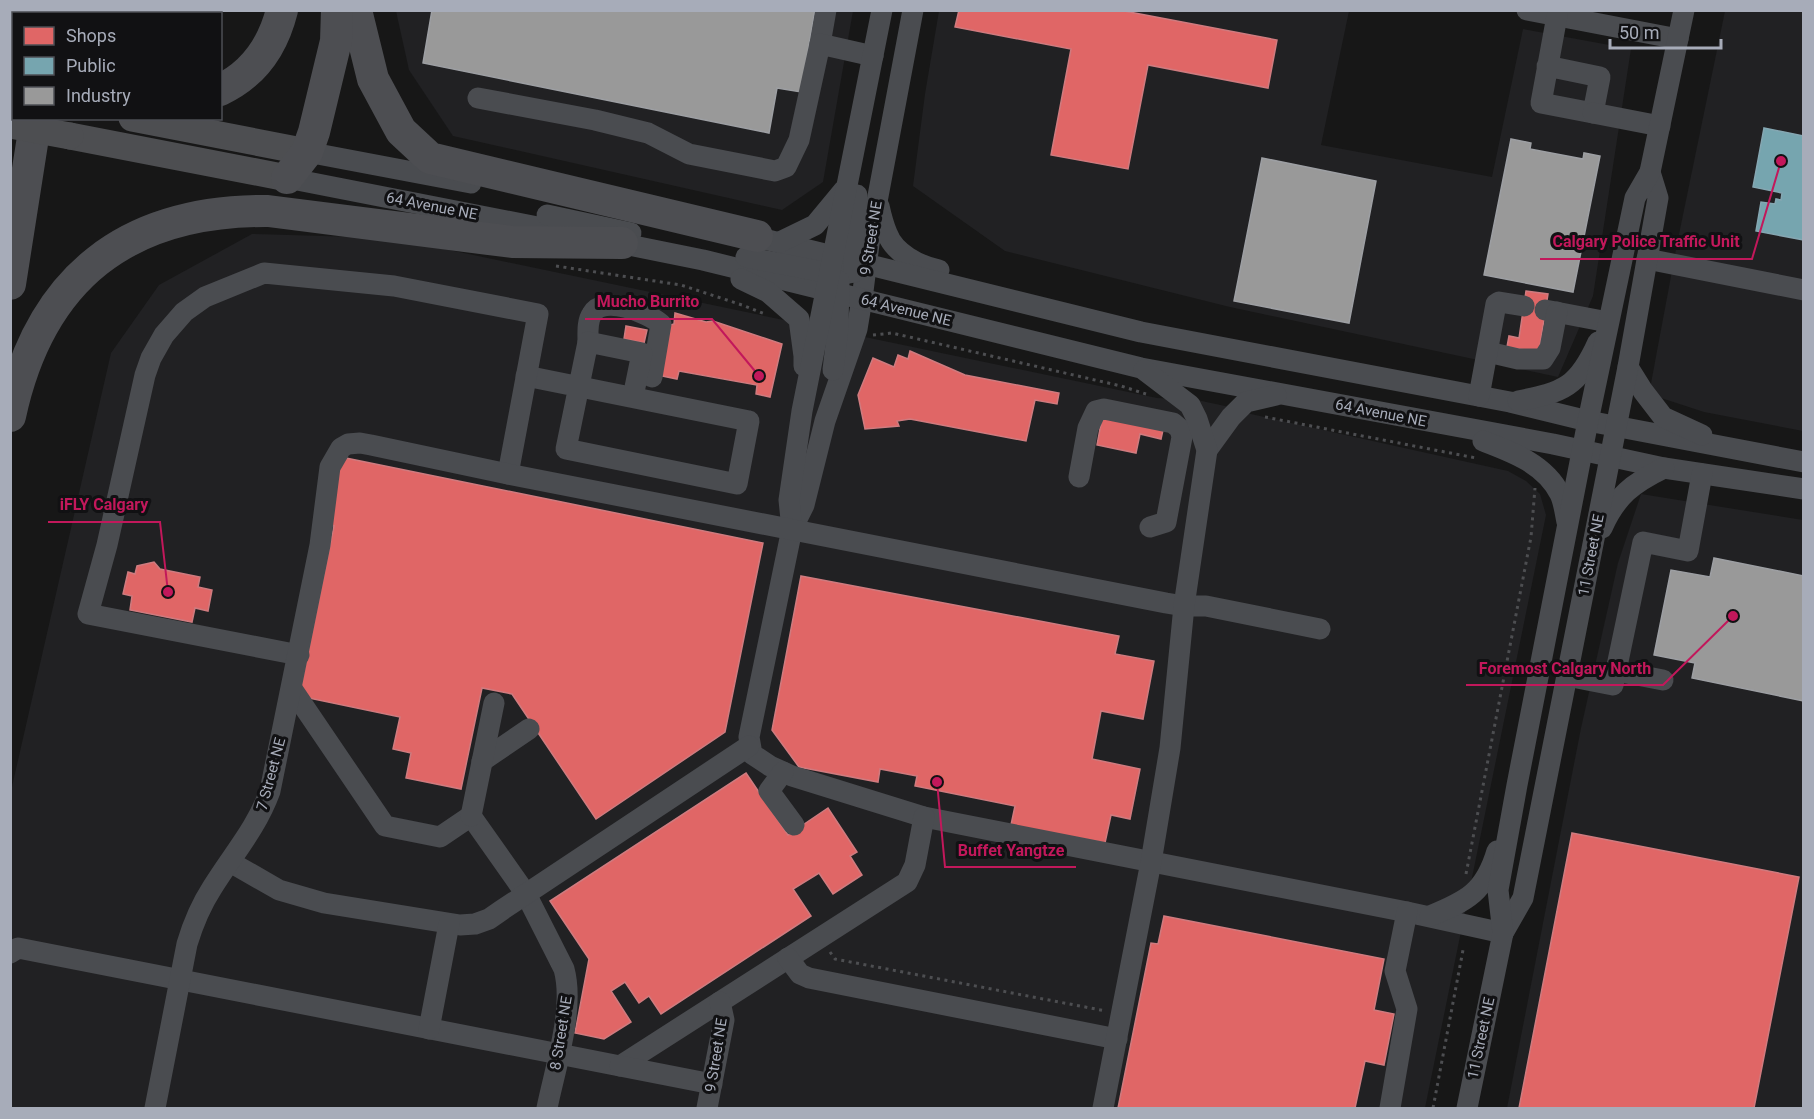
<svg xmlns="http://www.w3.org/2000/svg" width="1814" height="1119" viewBox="0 0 1814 1119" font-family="Roboto,sans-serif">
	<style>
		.built { fill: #212123 }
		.shops { fill: #e06666; stroke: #cf7b7f; stroke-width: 1.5 }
		.public { fill: #76a5af; stroke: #85a7b2; stroke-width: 1.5 }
		.industry { fill: #999; stroke: #9d9fa3; stroke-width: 1.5 }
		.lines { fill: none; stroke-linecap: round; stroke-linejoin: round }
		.path { stroke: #4d4e51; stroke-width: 3; stroke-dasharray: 3 4.5; stroke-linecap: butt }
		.minor { stroke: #4a4c50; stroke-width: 21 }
		.major { stroke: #4d4e51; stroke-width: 27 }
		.highway { stroke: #4d4e52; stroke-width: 32 }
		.major-bridge { stroke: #4d4e51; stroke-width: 27 }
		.labels { text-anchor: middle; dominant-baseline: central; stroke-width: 6; stroke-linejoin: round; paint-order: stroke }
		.street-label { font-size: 15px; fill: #a7acb9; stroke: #111113 }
		.leader { fill: none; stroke: #c2185b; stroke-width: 2 }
		.callout-dot { fill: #c2185b; stroke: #111113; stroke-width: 2 }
		.callout-label { font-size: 16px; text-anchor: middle; font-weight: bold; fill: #c2185b; stroke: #111113; stroke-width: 6; stroke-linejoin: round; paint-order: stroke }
	</style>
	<rect width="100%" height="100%" fill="#171717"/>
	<g class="built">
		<polygon points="396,11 853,11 823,182 782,210 453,136 409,70"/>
		<polygon points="939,11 1349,11 1321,145 1492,177 1523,29 1631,49 1593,296 1558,377 1230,307 1005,251 913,186 925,94"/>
		<polygon points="1725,11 1803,11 1803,431 1704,412 1649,394 1677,244"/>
		<polygon points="252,234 392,238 1157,398 1197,400 1225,406 1251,414 1508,471 1526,481 1540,494 1546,515 1425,1108 11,1108 11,791 111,353 159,285"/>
		<polygon points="1641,494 1803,520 1803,1108 1507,1108 1581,728 1618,563"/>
	</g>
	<g class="shops">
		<polygon points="959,10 1119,10 1277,40 1268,88 1148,65 1128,169 1051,155 1071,49 955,27"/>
		<polygon points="1526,291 1548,294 1539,352 1507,347 1509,336 1519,338"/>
		<polygon points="675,313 706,322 713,321 782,344 770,397 756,394 757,385 679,371 677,379 657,375 667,326 674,324"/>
		<polygon points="626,326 647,330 644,343 624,339"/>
		<polygon points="910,351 965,375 1059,393 1057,404 1035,400 1026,441 910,419 897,421 899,426 865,429 858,395 873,358 894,367 898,355 908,359"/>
		<polygon points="1103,413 1163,430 1161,439 1140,434 1136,453 1097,445"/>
		<polygon points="341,457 763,543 725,732 596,819 512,694 482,688 461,789 406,778 411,753 393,749 400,717 299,696 334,526 327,525"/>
		<polygon points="154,562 160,569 200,577 198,587 212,590 208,611 195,608 192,622 130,610 132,596 123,594 128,572 135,574 137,566"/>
		<polygon points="801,576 1119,636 1115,654 1154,661 1143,719 1101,711 1092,759 1140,769 1130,819 1111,815 1105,843 1011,825 1015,806 915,786 917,776 880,769 878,782 799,767 772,730"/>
		<polygon points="746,773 788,835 828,808 857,852 850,856 862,875 833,894 819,873 793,889 811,916 661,1014 649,996 639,1003 625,982 611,991 631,1022 604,1039 575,1033 589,959 550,901"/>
		<polygon points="1572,833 1799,877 1754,1108 1519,1108"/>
		<polygon points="1164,916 1384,959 1374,1010 1394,1014 1384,1065 1365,1061 1355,1108 1118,1108 1151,943 1158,944"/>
	</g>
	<polygon class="public" points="1764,128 1804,136 1804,240 1756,231 1761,202 1775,204 1776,199 1781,200 1782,193 1753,187"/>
	<g class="industry">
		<polygon points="432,10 815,10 801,92 777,88 769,133 423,63"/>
		<polygon points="1511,139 1531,143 1530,149 1583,159 1584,153 1600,156 1573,292 1484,275"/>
		<polygon points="1262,158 1376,181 1349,323 1234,301"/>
		<polygon points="1714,558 1804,576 1804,701 1692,678 1695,663 1654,655 1671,570 1710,577"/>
	</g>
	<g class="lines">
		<g class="path">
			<polyline points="556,266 681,285 742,305 765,314"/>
			<polyline points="873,335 892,333 1121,386 1146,394"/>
			<polyline points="1265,417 1476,458"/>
			<polyline points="1466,874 1531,537 1535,488"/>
			<polyline points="830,952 835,959 1106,1011"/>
			<polyline points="1433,1108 1463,950"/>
		</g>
		<g class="minor">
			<polyline points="913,10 869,244 862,299 857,329 825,421 804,505 792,529 749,737 752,754 770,766 792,776 924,817 1407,912 1503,933"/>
			<polyline points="1527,10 1678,39"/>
			<polyline points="820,44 826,10"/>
			<polyline points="1547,66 1600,77 1593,113 1541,103 1557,16"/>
			<polyline points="478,98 595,120 648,133 689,154 775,171 786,167 799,140 820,44 873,56"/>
			<polyline points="1593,113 1660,126"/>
			<polyline points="307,152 471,183"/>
			<polyline points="287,178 563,232"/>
			<path d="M879,206C881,215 883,224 887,233C894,253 919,266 939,270"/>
			<polyline points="547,215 631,233"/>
			<polyline points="744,234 1141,332 1510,402 1588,421 1804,462"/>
			<polyline points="609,241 703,260 1141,368 1553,444 1664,468 1804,489"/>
			<polyline points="780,242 815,225 844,190"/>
			<polyline points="746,257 839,275 854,272 866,263"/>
			<polyline points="1647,259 1804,290"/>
			<polyline points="854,272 853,241 857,195"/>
			<polyline points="741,279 768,292 799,319 804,356 804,366"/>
			<polyline points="1545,310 1608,322"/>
			<path d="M588,342C588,333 587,321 592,314C603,294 648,313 661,324L652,377"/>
			<polyline points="1488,352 1518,359 1543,359 1550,348 1557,312"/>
			<polyline points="1628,367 1643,391 1663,417 1702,435"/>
			<polyline points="833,370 838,328 839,281"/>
			<path d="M526,376C601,391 675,406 749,421L737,484L566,449L588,342L642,353L633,397"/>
			<polyline points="1479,396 1496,304 1499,302 1524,306"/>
			<path d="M1518,401C1564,392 1578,387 1598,342"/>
			<path d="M1483,441C1512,452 1545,464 1560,494C1564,502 1565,513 1567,522"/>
			<polyline points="1207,450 1231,417 1246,402 1276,395"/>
			<polyline points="1079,477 1088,428 1096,411 1104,409 1173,423 1180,429 1182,437 1166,522 1150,527"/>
			<path d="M1602,528C1616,496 1633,483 1664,468"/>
			<polyline points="792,529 789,500 802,411 882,10"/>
			<polyline points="299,655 88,614 107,545 145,375 151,358 164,335 184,312 205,297 264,273 394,286 538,314 508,474"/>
			<polyline points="1616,671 1663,680"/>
			<polyline points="1567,676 1613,685 1643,542 1688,551 1702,474"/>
			<path d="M292,689L385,826L440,837L471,816L526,894L564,969C575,1009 555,1068 547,1108"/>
			<polyline points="482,761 529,729"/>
			<polyline points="783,772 769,791 794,825"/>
			<polyline points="471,816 494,703"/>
			<polyline points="230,862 279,890 324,903 460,925 475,924 489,919 502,910 749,746"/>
			<path d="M1430,916C1467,901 1485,892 1497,851"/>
			<polyline points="1503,933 1523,898 1628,367 1658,198 1650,172"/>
			<polyline points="10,953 18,948 620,1066 907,882 915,865 924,817"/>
			<polyline points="788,958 800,974 809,978 1117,1039"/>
			<polyline points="429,1029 449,924"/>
			<polyline points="620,1066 712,1084"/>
			<path d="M155,1108L187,944C193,924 201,905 212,888C233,854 256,829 270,791L320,545L330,467L341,448L348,444L360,443L371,445L508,474L1166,603L1184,606H1206L1320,629"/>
			<polyline points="707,1108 724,1020 720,1002"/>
			<polyline points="1103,1108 1151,862 1170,748 1184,606 1207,450 1197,419 1190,405 1144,370"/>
			<polyline points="1390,1108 1407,1009 1395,971 1407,912"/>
			<polyline points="1467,1108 1503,933 1498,890 1517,785 1588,421 1635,198 1650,172 1684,10"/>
		</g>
		<g class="major">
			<polyline points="10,96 14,97"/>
			<polyline points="132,118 307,152"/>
			<polyline points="70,136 287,178"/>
		</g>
		<g class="highway">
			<polyline points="356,10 373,79 401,131 430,158 757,236"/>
			<polyline points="21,14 22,10"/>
			<polyline points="55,14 55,10"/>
			<polyline points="10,72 14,56"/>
			<path d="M220,90C254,74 273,46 282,10"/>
			<polyline points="287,178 307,152 314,132 336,41 337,10"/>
			<polyline points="10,284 36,118"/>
			<path d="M10,416C40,277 127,210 268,211L512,242L622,243"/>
		</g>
		<polyline class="major-bridge" points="10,125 70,136"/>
	</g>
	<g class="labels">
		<g class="street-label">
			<text transform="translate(432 206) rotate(11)">64 Avenue NE</text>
			<text transform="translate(871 238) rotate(-81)">9 Street NE</text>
			<text transform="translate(906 310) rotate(14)">64 Avenue NE</text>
			<text transform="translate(1381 413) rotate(11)">64 Avenue NE</text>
			<text transform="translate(1591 555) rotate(-79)">11 Street NE</text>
			<text transform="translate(271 774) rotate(-75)">7 Street NE</text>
			<text transform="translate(561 1033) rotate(-81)">8 Street NE</text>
			<text transform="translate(1481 1038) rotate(-78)">11 Street NE</text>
			<text transform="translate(716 1055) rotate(-81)">9 Street NE</text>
		</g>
	</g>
	<path class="leader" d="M1781 161L1752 259H1540M759 376L712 319H585M168 592L160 522H48M1733 616L1663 685H1466M937 782L945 867H1076"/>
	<g class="callout-dot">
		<circle cx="1781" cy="161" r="6"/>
		<circle cx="759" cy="376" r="6"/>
		<circle cx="168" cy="592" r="6"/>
		<circle cx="1733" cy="616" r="6"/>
		<circle cx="937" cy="782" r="6"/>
	</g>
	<g class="callout-label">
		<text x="1646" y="247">Calgary Police Traffic Unit</text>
		<text x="648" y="307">Mucho Burrito</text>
		<text x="104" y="510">iFLY Calgary</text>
		<text x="1565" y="674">Foremost Calgary North</text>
		<text x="1011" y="856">Buffet Yangtze</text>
	</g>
	<rect width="1814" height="1119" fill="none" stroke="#a7acb9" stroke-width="24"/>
	<rect x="12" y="12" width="210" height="108" fill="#111113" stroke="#4d4f55" stroke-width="1.5"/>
	<rect x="24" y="27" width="30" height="18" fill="#e06666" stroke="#4d4f55" stroke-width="1.5"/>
	<text x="66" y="42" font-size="18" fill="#a7acb9">Shops</text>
	<rect x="24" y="57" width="30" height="18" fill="#76a5af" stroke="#4d4f55" stroke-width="1.5"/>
	<text x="66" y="72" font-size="18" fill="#a7acb9">Public</text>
	<rect x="24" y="87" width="30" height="18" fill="#999999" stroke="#4d4f55" stroke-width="1.5"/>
	<text x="66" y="102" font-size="18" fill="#a7acb9">Industry</text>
	<path d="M1610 39v9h111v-9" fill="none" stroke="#a7acb9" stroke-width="3"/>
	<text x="1619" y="39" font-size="18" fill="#a7acb9" stroke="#111113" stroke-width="4.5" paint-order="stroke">50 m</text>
</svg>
